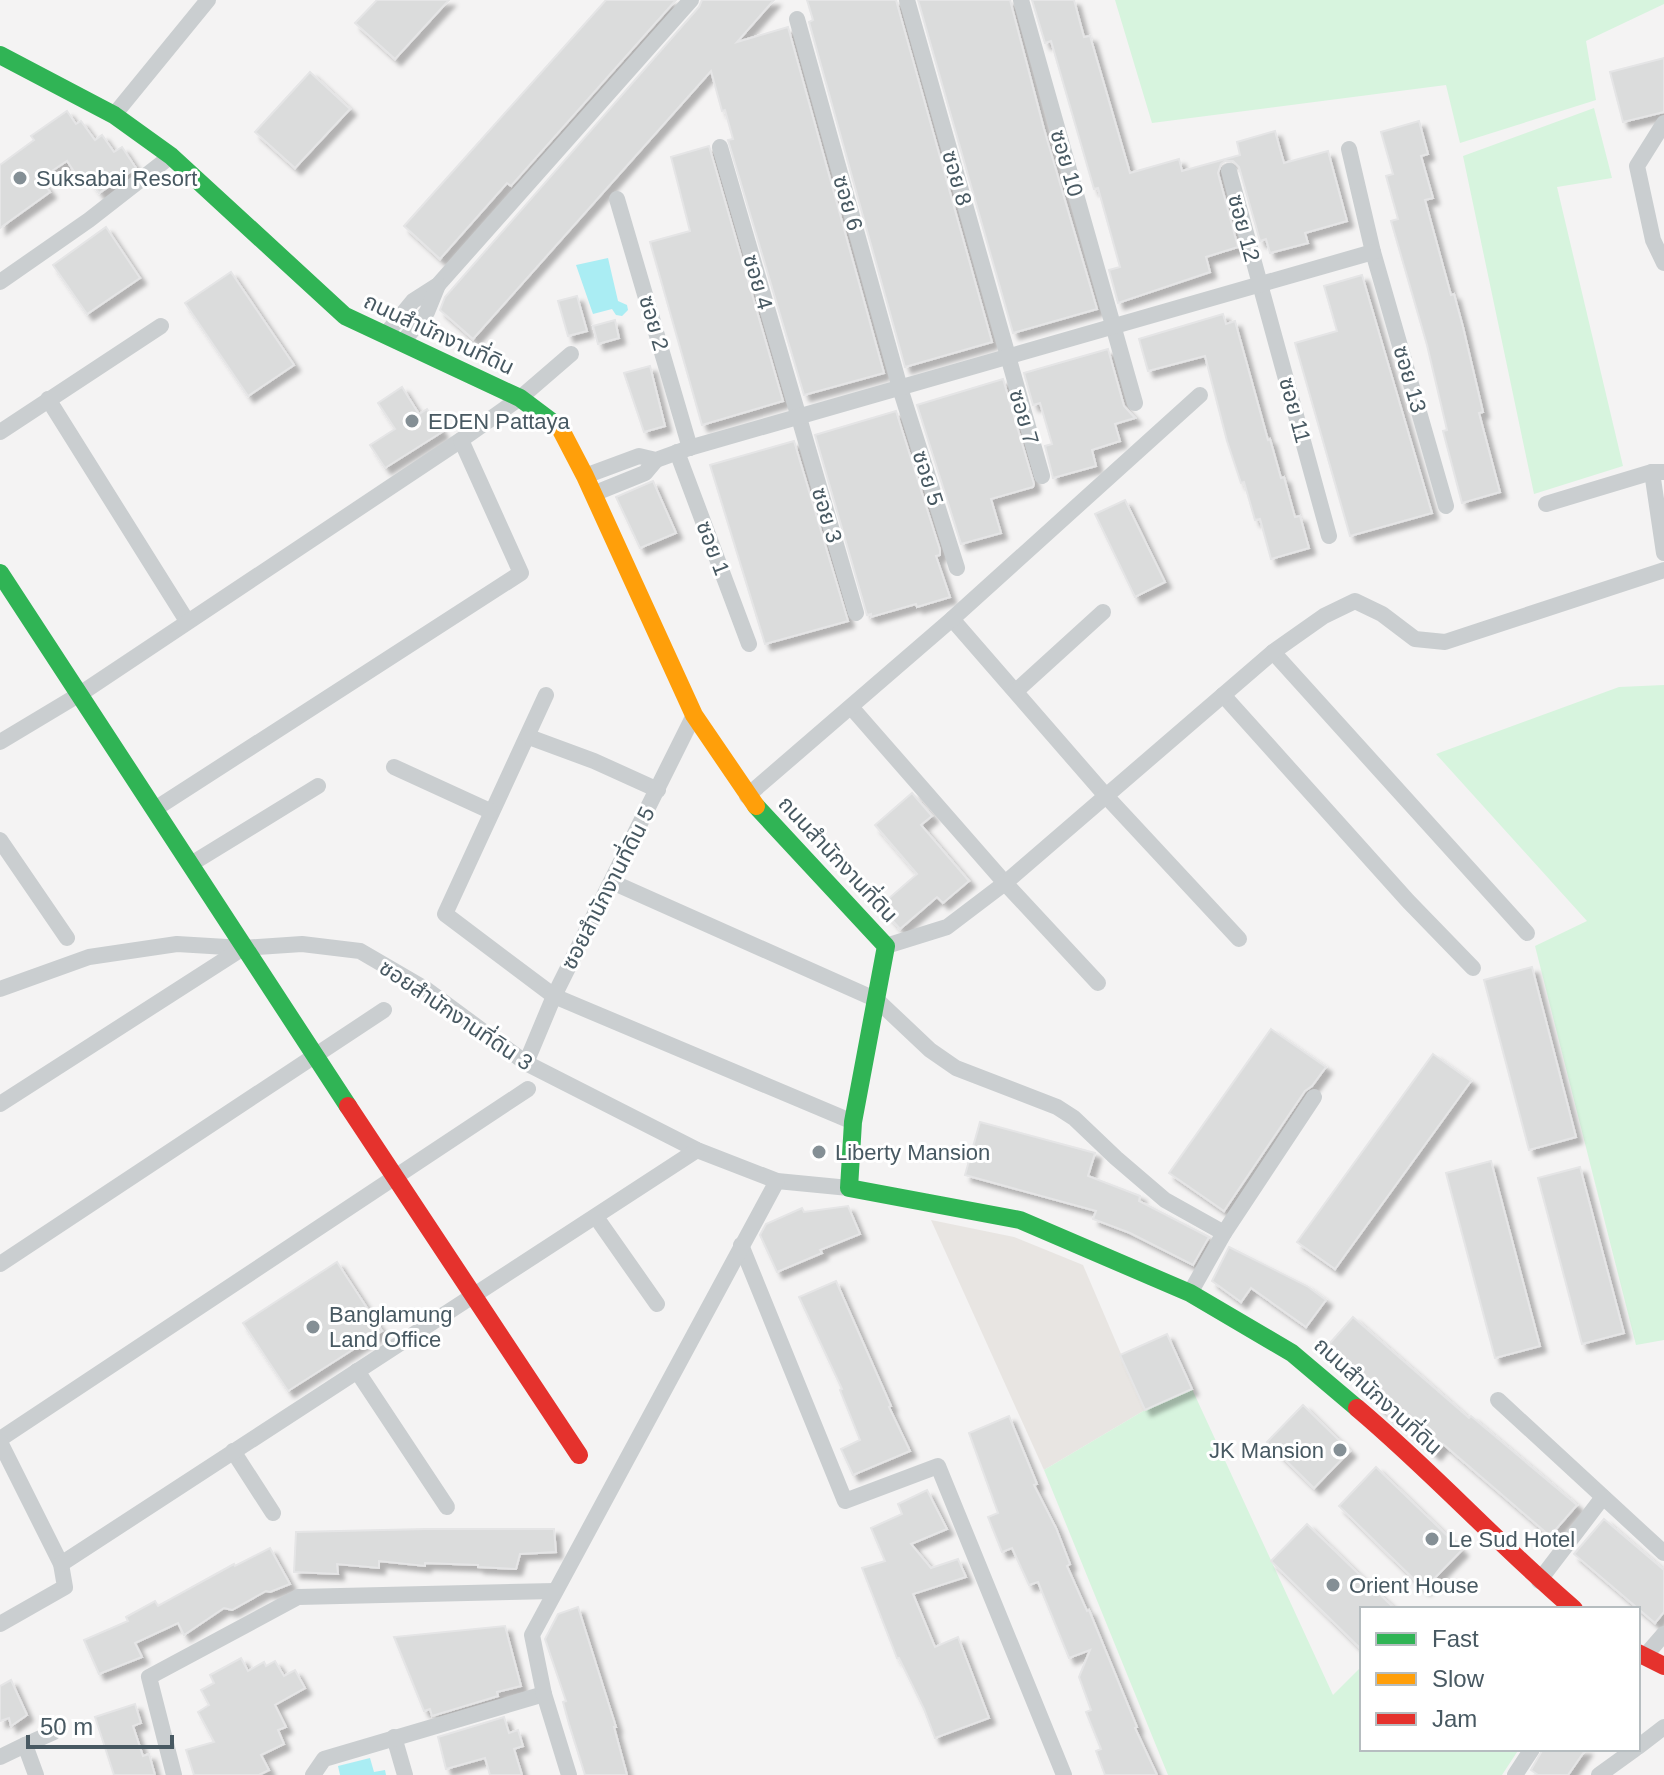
<svg xmlns="http://www.w3.org/2000/svg" width="1664" height="1775" viewBox="0 0 1664 1775" font-family="Helvetica,'Noto Sans Thai',sans-serif">
	<style>
		.commercial { fill: #e8e5e2 }
		.green { fill: #d7f4de }
		.water { fill: #aaedf3 }
		.building { fill: #dbdcdc; stroke: #e5e5e6; stroke-width: 2; filter: url(#shadow) }
		.lines { fill: none; stroke-linecap: round; stroke-linejoin: round }
		.street { stroke: #caced0; stroke-width: 16 }
		.fast { stroke: #30b455; stroke-width: 18 }
		.slow { stroke: #ff9f0a; stroke-width: 18 }
		.jam { stroke: #e5322d; stroke-width: 18 }
		.poi-dot { fill: #848f95; stroke: #fff; stroke-width: 3 }
		.labels { text-anchor: middle; dominant-baseline: central; stroke-width: 6; stroke-linejoin: round; paint-order: stroke }
		.street-label { font-size: 22px; fill: #485962; stroke: #fff }
		.poi-label { font-size: 22px; fill: #485962; stroke: #fff; text-anchor: start }
	</style>
	<defs>
		<filter id="shadow"><feDropShadow dx="6" dy="6" stdDeviation="2" flood-color="#0004"/></filter>
	</defs>
	<rect width="100%" height="100%" fill="#f4f3f3"/>
	<polygon class="commercial" points="931,1220 1014,1237 1083,1265 1145,1410 1044,1470"/>
	<g class="green">
		<polygon points="1115,0 1664,0 1664,4 1586,41 1596,100 1460,143 1446,85 1152,123"/>
		<polygon points="1594,108 1612,178 1557,187 1623,466 1534,494 1463,156"/>
		<polygon points="1664,685 1664,1340 1636,1345 1535,946 1587,921 1436,754 1619,687"/>
		<polygon points="1192,1389 1333,1695 1362,1666 1362,1749 1519,1749 1502,1775 1168,1775 1044,1470 1145,1410"/>
	</g>
	<g class="water">
		<polygon points="608,258 618,301 627,305 628,310 622,316 616,315 612,309 593,314 576,265"/>
		<polygon points="370,1758 374,1772 385,1770 386,1775 340,1775 338,1766"/>
	</g>
	<g class="building">
		<polygon points="377,0 449,0 395,59 355,23"/>
		<polygon points="606,0 676,0 511,186 507,183 440,259 404,226"/>
		<polygon points="702,0 774,0 737,42 788,27 884,373 804,395 728,140 733,139 725,110 722,111 711,71 473,339 440,310 445,297 699,7"/>
		<polygon points="807,0 896,0 992,342 905,367 809,22 813,20"/>
		<polygon points="918,0 1010,0 1044,129 1097,309 1013,333"/>
		<polygon points="1032,0 1074,0 1084,37 1090,36 1130,173 1179,159 1182,171 1240,155 1237,142 1275,131 1284,163 1328,151 1347,221 1305,233 1308,243 1270,253 1266,239 1260,241 1239,167 1233,161 1225,161 1221,164 1218,173 1238,247 1206,257 1210,272 1118,303 1109,270 1120,267 1098,188 1094,189 1051,41 1045,43"/>
		<polygon points="1664,58 1664,112 1623,122 1610,72"/>
		<polygon points="310,72 350,109 295,168 255,132"/>
		<polygon points="67,111 76,124 81,121 95,140 102,135 114,152 122,147 136,168 99,193 86,174 79,179 67,161 40,179 50,192 0,228 0,165 34,140 31,136"/>
		<polygon points="1419,121 1428,154 1421,156 1433,198 1425,200 1451,295 1454,294 1463,327 1483,412 1479,413 1500,492 1462,503 1443,431 1447,430 1427,345 1391,221 1398,219 1386,176 1393,174 1381,132"/>
		<polygon points="709,146 783,401 702,425 650,242 690,231 671,157"/>
		<polygon points="106,227 140,278 87,314 53,265"/>
		<polygon points="231,272 294,365 248,396 185,303"/>
		<polygon points="1362,275 1432,513 1350,536 1295,343 1337,331 1324,286"/>
		<polygon points="577,296 587,331 568,336 558,301"/>
		<polygon points="1223,314 1226,324 1235,321 1268,440 1270,439 1281,478 1284,477 1295,517 1300,516 1309,548 1271,559 1260,519 1255,520 1244,482 1241,483 1227,441 1205,356 1148,371 1139,339"/>
		<polygon points="615,320 619,338 598,344 593,326"/>
		<polygon points="1108,349 1124,406 1135,418 1115,424 1120,441 1092,450 1096,466 1053,478 1045,446 1052,444 1040,403 1033,405 1024,373"/>
		<polygon points="650,366 665,426 644,432 624,373"/>
		<polygon points="1003,379 1034,484 1033,487 991,499 1001,533 961,544 917,405"/>
		<polygon points="402,387 419,414 427,409 442,432 385,468 370,445 395,429 378,403"/>
		<polygon points="896,411 940,550 940,555 936,556 950,597 917,607 916,604 871,617 871,614 867,615 815,435"/>
		<polygon points="794,441 848,621 765,644 710,465"/>
		<polygon points="653,481 676,533 640,548 616,497"/>
		<polygon points="1125,500 1165,582 1135,597 1095,514"/>
		<polygon points="912,793 932,816 921,825 969,881 943,903 937,897 900,929 880,906 917,874 875,825"/>
		<polygon points="1532,967 1576,1137 1529,1150 1484,980"/>
		<polygon points="1271,1029 1326,1067 1312,1086 1305,1091 1224,1211 1169,1173"/>
		<polygon points="1433,1054 1471,1081 1335,1269 1297,1242"/>
		<polygon points="980,1122 1095,1153 1088,1176 1140,1196 1139,1201 1209,1237 1193,1265 1130,1233 1093,1219 1096,1211 965,1175"/>
		<polygon points="1491,1161 1540,1346 1495,1358 1446,1173"/>
		<polygon points="1580,1167 1624,1333 1582,1344 1538,1178"/>
		<polygon points="848,1206 860,1234 820,1250 822,1253 777,1272 760,1235 766,1224 802,1208 804,1212"/>
		<polygon points="1229,1247 1307,1286 1326,1300 1306,1327 1251,1288 1241,1302 1212,1281"/>
		<polygon points="337,1262 382,1331 288,1391 243,1323"/>
		<polygon points="836,1281 891,1406 889,1407 910,1451 853,1475 841,1449 860,1440 840,1390 842,1389 799,1297"/>
		<polygon points="1353,1317 1469,1418 1471,1416 1577,1505 1550,1536 1443,1444 1435,1454 1376,1404 1380,1399 1323,1351"/>
		<polygon points="1167,1334 1192,1389 1145,1410 1120,1355"/>
		<polygon points="1303,1405 1350,1451 1314,1488 1267,1442"/>
		<polygon points="1009,1416 1037,1484 1034,1485 1056,1528 1070,1564 1067,1566 1087,1611 1089,1610 1137,1727 1135,1728 1157,1775 1105,1775 1096,1751 1101,1749 1086,1712 1091,1710 1079,1677 1090,1650 1069,1658 1038,1582 1029,1585 1012,1548 1002,1552 988,1517 998,1513 969,1433"/>
		<polygon points="1376,1467 1462,1550 1424,1589 1339,1506"/>
		<polygon points="927,1490 947,1529 911,1544 931,1568 958,1559 966,1577 913,1594 935,1647 958,1637 989,1718 935,1738 924,1709 899,1658 897,1658 862,1568 885,1561 871,1528 902,1514 898,1504"/>
		<polygon points="1604,1519 1664,1570 1664,1612 1655,1623 1574,1554"/>
		<polygon points="1307,1524 1395,1609 1362,1609 1362,1650 1271,1561"/>
		<polygon points="426,1529 554,1529 556,1552 520,1554 516,1569 478,1567 478,1565 425,1563 425,1566 379,1561 379,1568 337,1564 338,1574 294,1572 296,1532"/>
		<polygon points="270,1548 290,1584 270,1592 266,1591 232,1610 224,1608 184,1635 178,1623 135,1643 142,1657 99,1674 84,1640 128,1621 126,1617 155,1601 158,1606 234,1564 235,1566"/>
		<polygon points="578,1607 616,1727 614,1727 627,1775 585,1775 569,1724 563,1702 566,1701 545,1639 558,1614"/>
		<polygon points="505,1626 521,1686 497,1692 498,1696 432,1716 430,1709 424,1711 394,1637"/>
		<polygon points="241,1658 248,1671 264,1662 266,1666 275,1661 284,1676 295,1670 305,1688 275,1705 286,1727 278,1730 284,1744 261,1755 269,1770 259,1775 194,1775 186,1750 214,1742 198,1712 209,1705 201,1690 214,1683 210,1675"/>
		<polygon points="11,1680 27,1715 11,1726 9,1718 0,1721 0,1686"/>
		<polygon points="135,1704 141,1723 133,1726 143,1756 149,1754 155,1775 114,1775 95,1717"/>
		<polygon points="504,1717 509,1733 518,1730 523,1746 514,1749 522,1775 490,1775 485,1758 446,1769 438,1737"/>
		<polygon points="1543,1749 1586,1749 1568,1775 1538,1775 1531,1770"/>
	</g>
	<g class="lines">
		<g class="street">
			<polyline points="907,0 1042,476"/>
			<polyline points="1021,0 1135,403"/>
			<polyline points="797,19 900,388 957,568"/>
			<polyline points="114,115 208,0"/>
			<polyline points="1664,123 1637,166 1653,240 1664,263"/>
			<polyline points="720,147 856,613"/>
			<polyline points="1349,149 1373,252 1446,506"/>
			<polyline points="1229,171 1329,536"/>
			<polyline points="617,199 690,448"/>
			<polyline points="0,282 89,220 171,156"/>
			<polyline points="385,335 413,301 438,285 691,0"/>
			<polyline points="402,343 427,312 438,285"/>
			<polyline points="48,399 187,621"/>
			<polyline points="0,432 161,326"/>
			<polyline points="677,452 749,644"/>
			<polyline points="1652,472 1664,553"/>
			<polyline points="585,476 639,456 656,460 689,448 1373,252"/>
			<polyline points="593,494 645,473 656,460"/>
			<polyline points="1546,504 1652,472 1664,472"/>
			<polyline points="952,619 1106,796 1239,939"/>
			<polyline points="1273,652 1527,933"/>
			<polyline points="1016,691 1103,612"/>
			<polyline points="546,695 445,914 554,996 853,1122"/>
			<polyline points="1223,695 1408,901 1473,968"/>
			<polyline points="851,707 1005,883 1098,983"/>
			<polyline points="529,737 594,761 658,790"/>
			<polyline points="0,742 80,694 461,440 520,398 571,354"/>
			<polyline points="394,767 490,811"/>
			<polyline points="747,796 952,619 1200,395"/>
			<polyline points="155,809 521,573 461,440"/>
			<polyline points="0,840 67,938"/>
			<polyline points="191,864 318,786"/>
			<polyline points="612,882 877,1000 930,1050 956,1068 1057,1107 1074,1118 1116,1158 1165,1200 1224,1233"/>
			<polyline points="886,946 947,927 1005,883 1273,652 1324,616 1355,601 1382,614 1415,639 1445,642 1664,570"/>
			<polyline points="0,989 89,957 177,944 243,948 302,944 360,951 427,990 526,1063 697,1150 777,1181 849,1188"/>
			<polyline points="526,1063 554,996 694,715"/>
			<polyline points="0,1104 243,948"/>
			<polyline points="596,1217 657,1304"/>
			<polyline points="741,1245 845,1501 938,1466 1064,1775"/>
			<polyline points="0,1264 384,1010"/>
			<polyline points="1190,1293 1224,1233 1314,1097"/>
			<polyline points="357,1371 447,1507"/>
			<polyline points="1498,1400 1664,1553"/>
			<polyline points="0,1439 528,1089"/>
			<polyline points="0,1442 61,1564 65,1587 0,1624"/>
			<polyline points="233,1451 273,1513"/>
			<polyline points="61,1564 697,1150"/>
			<polyline points="1539,1581 1603,1497"/>
			<polyline points="1644,1657 1664,1634"/>
			<polyline points="394,1737 405,1775"/>
			<polyline points="25,1745 54,1732"/>
			<polyline points="1638,1747 1664,1727"/>
			<polyline points="0,1757 25,1745 36,1775"/>
			<polyline points="174,1775 149,1677 298,1597 555,1591"/>
			<polyline points="313,1775 324,1759 544,1694"/>
			<polyline points="569,1775 544,1694 532,1635 777,1181"/>
			<polyline points="1515,1775 1532,1749"/>
			<polyline points="1599,1775 1635,1749"/>
		</g>
		<g class="fast">
			<polyline points="0,55 114,115 171,156 345,316 520,398 560,428"/>
			<polyline points="0,573 348,1106"/>
			<polyline points="756,806 886,946 853,1122 849,1188 1020,1220 1190,1293 1292,1353 1357,1408"/>
		</g>
		<polyline class="slow" points="560,428 585,476 694,715 756,806"/>
		<g class="jam">
			<polyline points="348,1106 579,1455"/>
			<path d="M1357,1408C1433,1472 1499,1545 1574,1609"/>
			<polyline points="1638,1653 1664,1666"/>
		</g>
	</g>
	<g class="poi-dot">
		<circle cx="20" cy="178" r="8"/>
		<circle cx="412" cy="421" r="8"/>
		<circle cx="819" cy="1152" r="8"/>
		<circle cx="313" cy="1327" r="8"/>
		<circle cx="1340" cy="1450" r="8"/>
		<circle cx="1432" cy="1539" r="8"/>
		<circle cx="1333" cy="1585" r="8"/>
	</g>
	<g class="labels">
		<g class="street-label">
			<text transform="translate(1067 163) rotate(74)">ซอย 10</text>
			<text transform="translate(957 178) rotate(74)">ซอย 8</text>
			<text transform="translate(848 203) rotate(74)">ซอย 6</text>
			<text transform="translate(1244 228) rotate(75)">ซอย 12</text>
			<text transform="translate(758 282) rotate(74)">ซอย 4</text>
			<text transform="translate(654 323) rotate(74)">ซอย 2</text>
			<text transform="translate(439 334) rotate(25)">ถนนสำนักงานที่ดิน</text>
			<text transform="translate(1410 379) rotate(74)">ซอย 13</text>
			<text transform="translate(1295 410) rotate(75)">ซอย 11</text>
			<text transform="translate(1024 417) rotate(74)">ซอย 7</text>
			<text transform="translate(928 478) rotate(72)">ซอย 5</text>
			<text transform="translate(827 515) rotate(73)">ซอย 3</text>
			<text transform="translate(713 548) rotate(69)">ซอย 1</text>
			<text transform="translate(838 859) rotate(47)">ถนนสำนักงานที่ดิน</text>
			<text transform="translate(608 888) rotate(-63)">ซอยสำนักงานที่ดิน 5</text>
			<text transform="translate(456 1015) rotate(34)">ซอยสำนักงานที่ดิน 3</text>
			<text transform="translate(1378 1396) rotate(42)">ถนนสำนักงานที่ดิน</text>
		</g>
		<g class="poi-label">
			<text x="36" y="178">Suksabai Resort</text>
			<text x="428" y="421">EDEN Pattaya</text>
			<text x="835" y="1152">Liberty Mansion</text>
			<text x="329" y="1314">Banglamung<tspan x="329" dy="25">Land Office</tspan></text>
			<text x="1324" y="1450" text-anchor="end">JK Mansion</text>
			<text x="1448" y="1539">Le Sud Hotel</text>
			<text x="1349" y="1585">Orient House</text>
		</g>
	</g>
	<rect x="1360" y="1607" width="280" height="144" fill="#ffffff" stroke="#b6bdc0" stroke-width="2"/>
	<rect x="1376" y="1633" width="40" height="12" fill="#30b455" stroke="#b6bdc0" stroke-width="2"/>
	<text x="1432" y="1647" font-size="24" fill="#485962">Fast</text>
	<rect x="1376" y="1673" width="40" height="12" fill="#ff9f0a" stroke="#b6bdc0" stroke-width="2"/>
	<text x="1432" y="1687" font-size="24" fill="#485962">Slow</text>
	<rect x="1376" y="1713" width="40" height="12" fill="#e5322d" stroke="#b6bdc0" stroke-width="2"/>
	<text x="1432" y="1727" font-size="24" fill="#485962">Jam</text>
	<path d="M28 1735v12h144v-12" fill="none" stroke="#485962" stroke-width="4"/>
	<text x="40" y="1735" font-size="24" fill="#485962" stroke="#ffffff" stroke-width="6" paint-order="stroke">50 m</text>
</svg>
